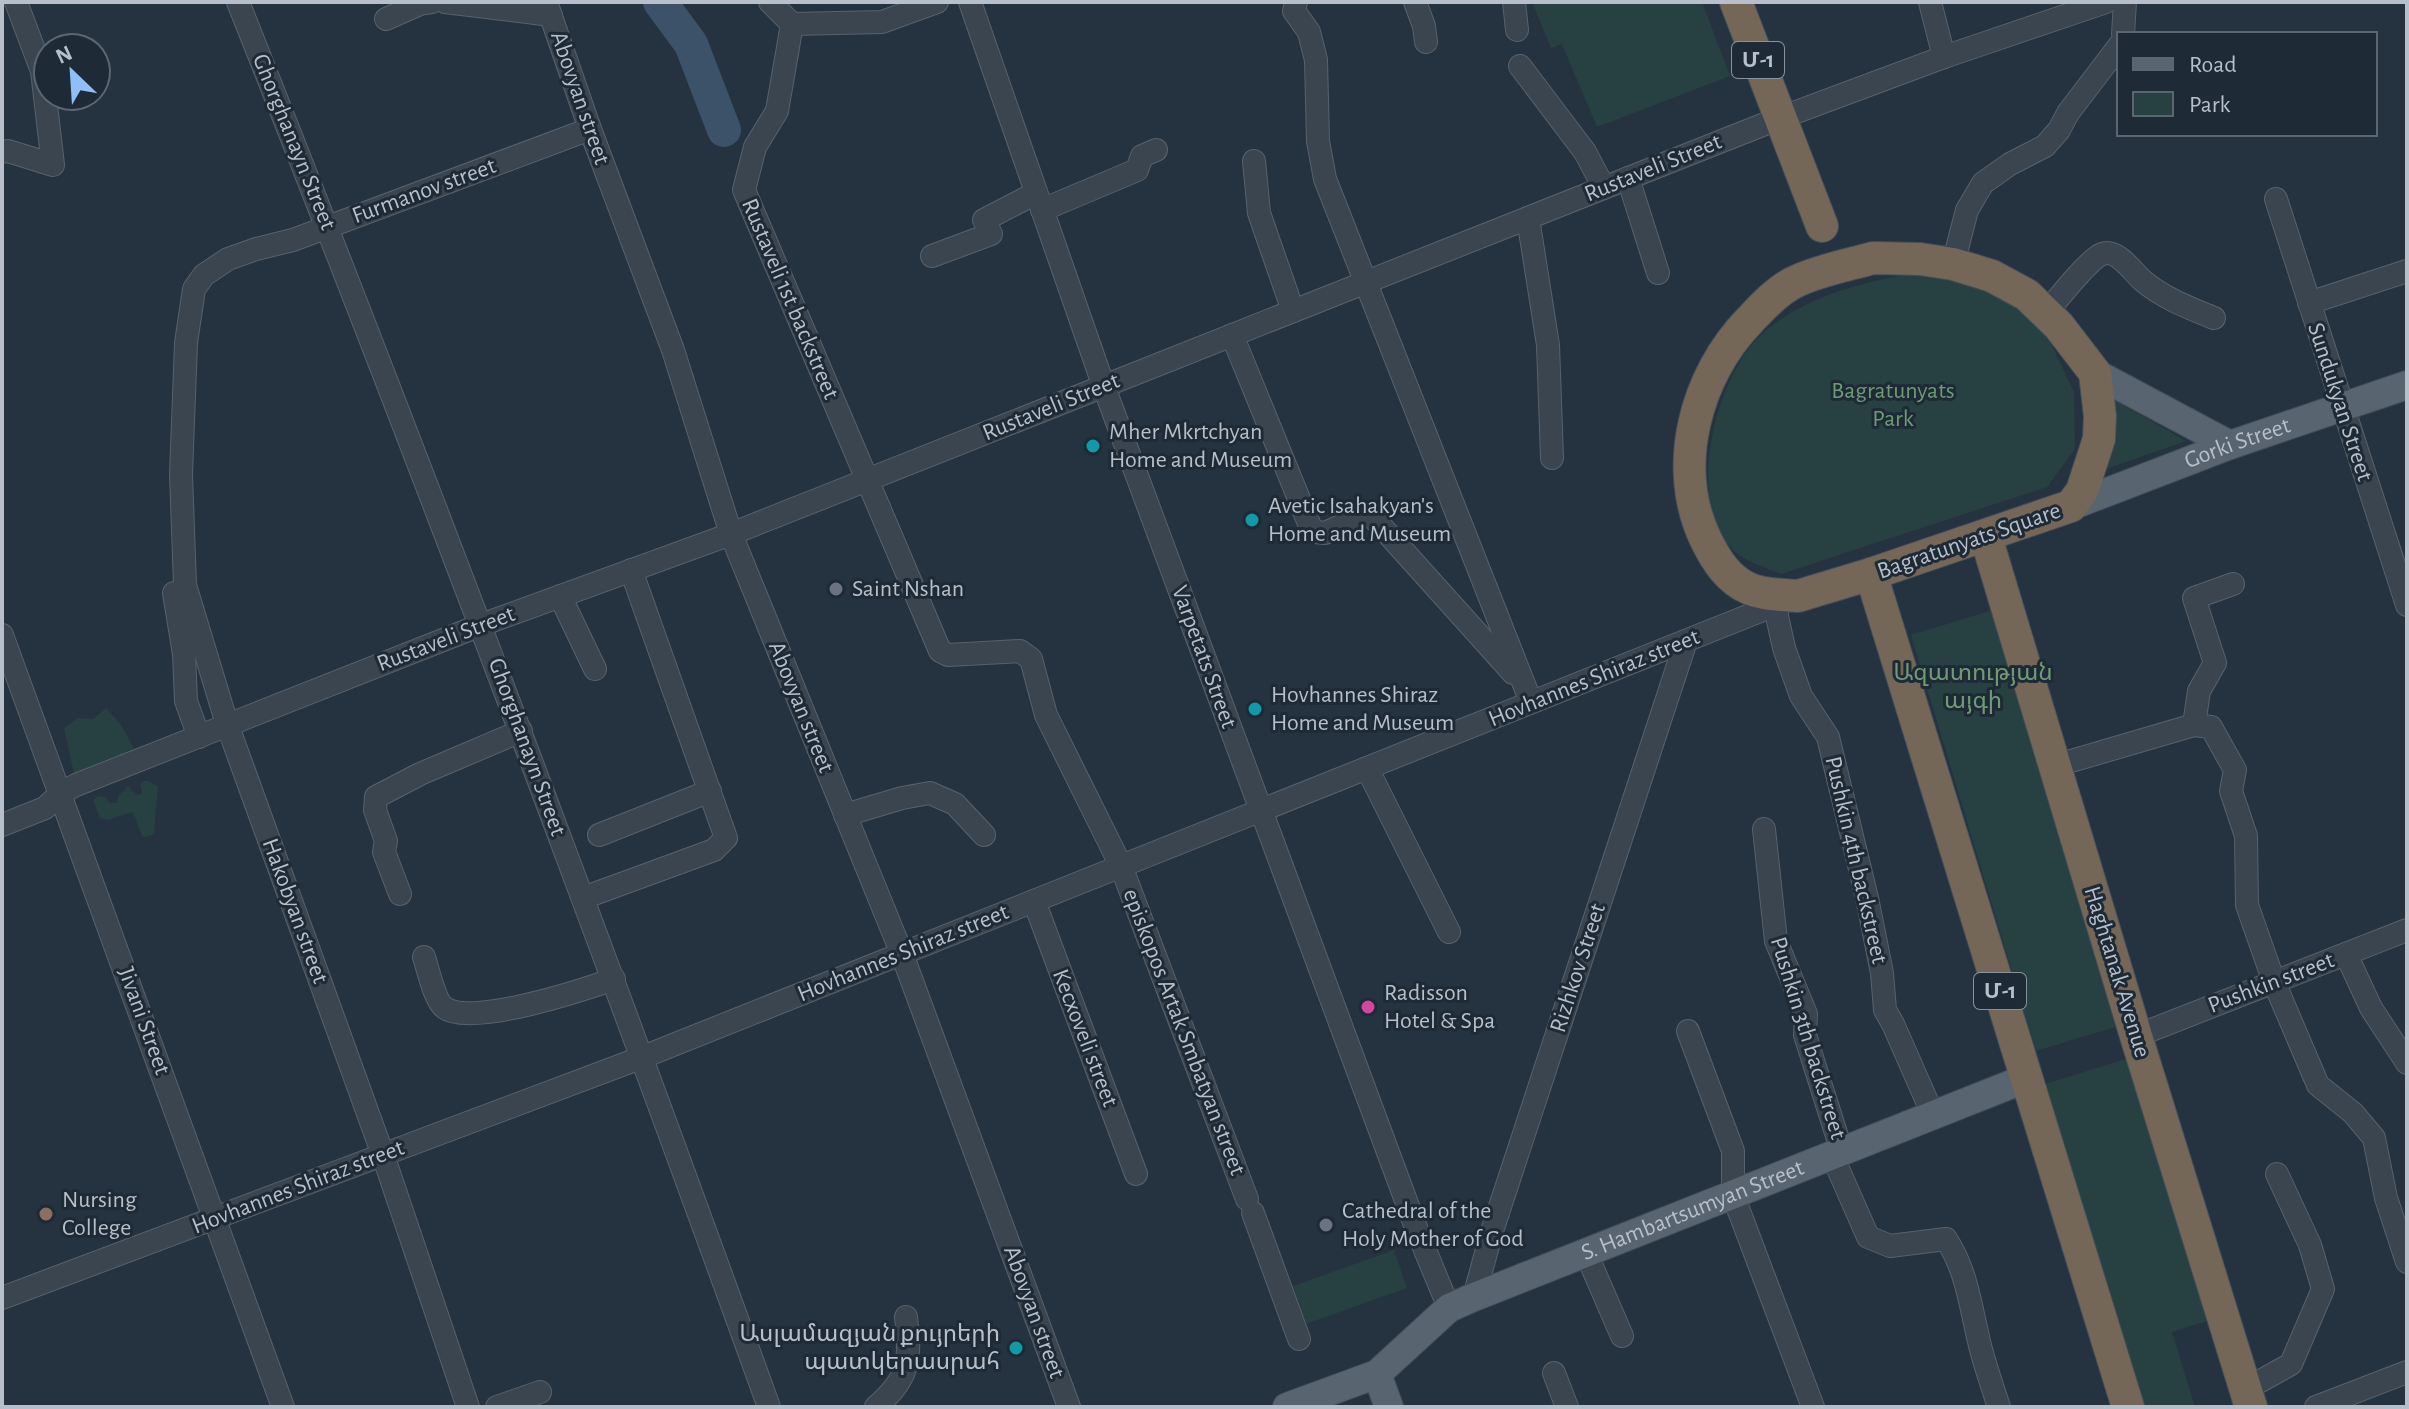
<svg xmlns="http://www.w3.org/2000/svg" width="2409" height="1409" viewBox="0 0 2409 1409" font-family="'Alegreya Sans','Noto Sans Armenian',sans-serif">
	<style>
		.green { fill: #274041 }
		.lines { fill: none; stroke-linecap: round; stroke-linejoin: round }
		.river { stroke: #3b5268; stroke-width: 34 }
		.minor-casing { stroke: #57626d; stroke-width: 24 }
		.major-casing { stroke: #434e59; stroke-width: 30 }
		.highway-casing { stroke: #444f5a; stroke-width: 34 }
		.minor { stroke: #3a4550; stroke-width: 22 }
		.major { stroke: #58646f; stroke-width: 28 }
		.highway { stroke: #756757; stroke-width: 32 }
		.culture-dot { fill: #0f9aa8; stroke: #1e2a35; stroke-width: 3 }
		.worship-dot { fill: #6b7280; stroke: #1e2a35; stroke-width: 3 }
		.hotel-dot { fill: #d1479c; stroke: #1e2a35; stroke-width: 3 }
		.education-dot { fill: #8d6e63; stroke: #1e2a35; stroke-width: 3 }
		.labels { text-anchor: middle; dominant-baseline: central; stroke-width: 6; stroke-linejoin: round; paint-order: stroke }
		.shield { fill: #1e2a35; stroke: #88929d; stroke-width: 2 }
		.shield-label { font-size: 22px; font-weight: bold; fill: #b6bfca }
		.street-label { font-size: 24px; fill: #b6bfca; stroke: #1e2a35 }
		.park-label { font-size: 24px; fill: #6d9b74; stroke: #1e2a35 }
		.poi-label { font-size: 24px; fill: #b6bfca; stroke: #1e2a35; text-anchor: start }
	</style>
	<rect width="100%" height="100%" fill="#253340"/>
	<g class="green">
		<polygon points="1532,2 1702,2 1730,76 1597,127 1562,44 1551,48"/>
		<path d="M1908,274L1949,278L1989,289L2020,308L2047,335L2074,392L2075,449L2047,487L1781,574C1766,568 1744,561 1732,549C1684,500 1716,375 1762,334C1804,297 1854,285 1908,274Z"/>
		<polygon points="2113,399 2186,441 2103,470"/>
		<polygon points="1996,609 2122,1025 2036,1051 1911,635"/>
		<polygon points="106,708 121,725 135,750 74,774 64,728 78,718 93,719"/>
		<polygon points="144,781 149,781 158,787 154,834 146,837 142,836 133,812 108,820 100,818 93,800 99,796 105,797 110,803 116,803 119,795 128,786 137,795 142,793 140,784"/>
		<polygon points="2129,1058 2210,1320 2172,1332 2195,1407 2145,1407 2045,1084"/>
		<polygon points="1394,1250 1407,1288 1306,1324 1293,1286"/>
	</g>
	<g class="lines">
		<polyline class="river" points="660,2 691,44 724,130"/>
		<defs>
			<g id="minor">
				<path d="M238,2C423,467 599,936 769,1407"/>
				<polyline points="445,2 551,15"/>
				<polyline points="546,2 590,129 673,350 731,534 902,954 1069,1407"/>
				<polyline points="770,2 792,24"/>
				<polyline points="970,2 1104,387 1418,1233 1449,1308"/>
				<polyline points="1296,2 1294,11 1309,32 1316,60 1318,141 1325,179 1531,702"/>
				<polyline points="1415,2 1424,26 1426,42"/>
				<polyline points="1514,2 1517,30"/>
				<polyline points="1930,2 1944,57"/>
				<polyline points="386,19 420,4 432,2"/>
				<polyline points="792,24 777,111 755,147 744,190 940,651 948,655 1020,651 1031,659 1046,715 1121,866 1247,1199"/>
				<polyline points="792,24 882,22 937,2"/>
				<polyline points="2123,34 2125,2"/>
				<polyline points="1520,66 1585,152 1604,188"/>
				<polyline points="2,152 8,151 53,165 42,71 16,2"/>
				<polyline points="1254,161 1259,213 1293,311"/>
				<polyline points="1628,178 1658,273"/>
				<polyline points="2276,199 2407,605"/>
				<polyline points="1042,210 1137,170 1142,156 1156,150"/>
				<polyline points="1528,218 1548,345 1552,458"/>
				<polyline points="932,256 991,234 984,220 1036,193"/>
				<polyline points="1953,264 1967,210 1983,183 2010,164 2045,146 2059,130 2068,113 2119,46"/>
				<polyline points="2309,303 2407,271"/>
				<path d="M2046,313C2057,300 2089,259 2102,254C2117,248 2133,272 2142,280C2163,298 2189,308 2214,318"/>
				<polyline points="1232,335 1310,526 1315,532 1325,533 1365,515 1371,515 1513,673"/>
				<polyline points="174,593 184,654 186,701 199,737"/>
				<polyline points="560,596 595,669"/>
				<polyline points="1775,607 1784,648 1801,696 1828,737 1867,898 1882,973 1885,1010 1893,1024 1933,1115"/>
				<polyline points="2,635 283,1407"/>
				<polyline points="2194,725 2199,691 2215,663 2194,598 2233,584"/>
				<polyline points="2054,766 2194,725 2211,727 2235,770 2231,791 2246,836 2247,905 2274,982 2318,1085 2353,1113 2374,1138 2386,1198 2407,1262"/>
				<polyline points="1367,768 1449,932"/>
				<polyline points="845,815 902,798 930,793 955,804 984,835"/>
				<polyline points="2,825 45,808 61,793 76,785 481,625 731,534 1780,118 1944,57 2106,2"/>
				<polyline points="1764,829 1776,941 1806,1014 1805,1035 1842,1152"/>
				<polyline points="599,835 710,791"/>
				<polyline points="400,894 384,852 386,841 375,810 376,797 420,774 521,731"/>
				<polyline points="583,898 714,850 726,838 631,570"/>
				<polyline points="1034,901 1136,1174"/>
				<polyline points="2346,954 2371,1008 2407,1063"/>
				<path d="M424,957C428,969 435,1002 445,1008C471,1027 583,990 614,979"/>
				<polyline points="1688,1031 1733,1151 1733,1195 1813,1407"/>
				<polyline points="2136,1036 2407,930"/>
				<path d="M1832,1155L1868,1237L1890,1246L1946,1239C1969,1274 1971,1313 1982,1353C1987,1371 1993,1389 1999,1407"/>
				<polyline points="1253,1213 1299,1339"/>
				<polyline points="1586,1253 1622,1336"/>
				<polyline points="1474,1297 1492,1231 1686,641"/>
				<polyline points="2,1298 643,1057 1793,598"/>
				<polyline points="1554,1373 1567,1407"/>
				<polyline points="2246,1389 2291,1364 2323,1289 2310,1245 2277,1174"/>
				<polyline points="468,1407 383,1155 227,724 185,585 181,474 186,343 194,289 204,275 228,259 256,249 293,240 590,129"/>
				<polyline points="497,1407 540,1392"/>
				<path d="M876,1407C910,1378 911,1359 906,1317"/>
				<polyline points="2316,1407 2407,1372"/>
			</g>
			<g id="major">
				<polyline points="2095,373 2230,445"/>
				<path id="s1" d="M2071,506L2230,445L2407,385"/>
				<polyline points="1377,1374 1389,1407"/>
				<path id="s2" d="M1287,1407L1377,1374L1449,1308L1474,1297L2027,1078"/>
			</g>
			<g id="highway">
				<polyline points="1736,2 1822,226"/>
				<path d="M1873,258L1920,259L1953,264L1992,276L2027,295L2059,326L2095,373L2100,416L2099,439L2082,491L2071,506L1871,574L1798,596C1782,595 1765,595 1750,589C1728,580 1716,560 1706,540C1671,468 1695,376 1750,320C1762,307 1780,288 1797,281C1820,270 1848,265 1873,258Z"/>
				<polyline points="1986,537 2136,1036 2251,1407"/>
				<polyline points="1871,574 2128,1407"/>
			</g>
		</defs>
		<use href="#minor" class="minor-casing"/>
		<use href="#major" class="major-casing"/>
		<use href="#highway" class="highway-casing"/>
		<use href="#minor" class="minor"/>
		<use href="#major" class="major"/>
		<use href="#highway" class="highway"/>
	</g>
	<g class="culture-dot">
		<circle cx="1093" cy="446" r="8"/>
		<circle cx="1252" cy="520" r="8"/>
		<circle cx="1255" cy="709" r="8"/>
		<circle cx="1016" cy="1348" r="8"/>
	</g>
	<g class="worship-dot">
		<circle cx="836" cy="589" r="8"/>
		<circle cx="1326" cy="1225" r="8"/>
	</g>
	<circle class="hotel-dot" cx="1368" cy="1007" r="8"/>
	<circle class="education-dot" cx="46" cy="1214" r="8"/>
	<g class="labels">
		<g class="shield">
			<rect x="1732" y="42" width="52" height="36" rx="6"/>
			<rect x="1974" y="973" width="52" height="36" rx="6"/>
		</g>
		<g class="shield-label">
			<text x="1758" y="60">Մ-1</text>
			<text x="2000" y="991">Մ-1</text>
		</g>
		<g class="street-label">
			<text transform="translate(580 98) rotate(71)">Abovyan street</text>
			<text transform="translate(294 142) rotate(68)">Ghorghanayn Street</text>
			<text transform="translate(1653 168) rotate(-22)">Rustaveli Street</text>
			<text transform="translate(424 191) rotate(-20)">Furmanov street</text>
			<text transform="translate(790 299) rotate(67)">Rustaveli 1st backstreet</text>
			<text transform="translate(2340 402) rotate(72)">Sundukyan Street</text>
			<text transform="translate(1051 407) rotate(-22)">Rustaveli Street</text>
			<text stroke="none"><textPath href="#s1" startOffset="178">Gorki Street</textPath></text>
			<text transform="translate(1969 541) rotate(-19)">Bagratunyats Square</text>
			<text transform="translate(446 639) rotate(-21)">Rustaveli Street</text>
			<text transform="translate(1204 657) rotate(70)">Varpetats Street</text>
			<text transform="translate(1594 678) rotate(-22)">Hovhannes Shiraz street</text>
			<text transform="translate(801 707) rotate(68)">Abovyan street</text>
			<text transform="translate(527 747) rotate(70)">Ghorghanayn Street</text>
			<text transform="translate(1856 860) rotate(77)">Pushkin 4th backstreet</text>
			<text transform="translate(295 911) rotate(70)">Hakobyan street</text>
			<text transform="translate(903 953) rotate(-22)">Hovhannes Shiraz street</text>
			<text transform="translate(1578 968) rotate(-72)">Rizhkov Street</text>
			<text transform="translate(2117 972) rotate(73)">Haghtanak Avenue</text>
			<text transform="translate(2271 983) rotate(-21)">Pushkin street</text>
			<text transform="translate(144 1021) rotate(70)">Jivani Street</text>
			<text transform="translate(1184 1032) rotate(69)">episkopos Artak Smbatyan street</text>
			<text transform="translate(1085 1038) rotate(69)">Kecxoveli street</text>
			<text transform="translate(1808 1038) rotate(73)">Pushkin 3th backstreet</text>
			<text transform="translate(298 1187) rotate(-21)">Hovhannes Shiraz street</text>
			<text stroke="none"><textPath href="#s2" startOffset="456">S. Hambartsumyan Street</textPath></text>
			<text transform="translate(1034 1312) rotate(70)">Abovyan street</text>
		</g>
		<g class="park-label">
			<text x="1893" y="391">Bagratunyats<tspan x="1893" dy="28">Park</tspan></text>
			<text x="1973" y="673">Ազատության<tspan x="1973" dy="28">այգի</tspan></text>
		</g>
		<g class="poi-label">
			<text x="1109" y="432">Mher Mkrtchyan<tspan x="1109" dy="28">Home and Museum</tspan></text>
			<text x="1268" y="506">Avetic Isahakyan's<tspan x="1268" dy="28">Home and Museum</tspan></text>
			<text x="852" y="589">Saint Nshan</text>
			<text x="1271" y="695">Hovhannes Shiraz<tspan x="1271" dy="28">Home and Museum</tspan></text>
			<text x="1384" y="993">Radisson<tspan x="1384" dy="28">Hotel &amp; Spa</tspan></text>
			<text x="62" y="1200">Nursing<tspan x="62" dy="28">College</tspan></text>
			<text x="1342" y="1211">Cathedral of the<tspan x="1342" dy="28">Holy Mother of God</tspan></text>
			<text x="1000" y="1334" text-anchor="end">Ասլամազյան քույրերի<tspan x="1000" dy="28">պատկերասրահ</tspan></text>
		</g>
	</g>
	<rect width="2409" height="1409" fill="none" stroke="#b6bfca" stroke-width="8"/>
	<rect x="2117" y="32" width="260" height="104" fill="#1e2a35" stroke="#5b6671" stroke-width="2"/>
	<rect x="2133" y="58" width="40" height="12" fill="#58646f" stroke="#5b6671" stroke-width="2"/>
	<text x="2189" y="72" font-size="24" fill="#b6bfca">Road</text>
	<rect x="2133" y="92" width="40" height="24" fill="#274041" stroke="#5b6671" stroke-width="2"/>
	<text x="2189" y="112" font-size="24" fill="#b6bfca">Park</text>
	<g transform="translate(72 72) rotate(335)"><circle r="38" fill="#1e2a35" stroke="#5b6671" stroke-width="2"/>
	<path d="M0-6L14 30L0 20L-14 30Z" fill="#8ebff7"/>
	<text y="-12" font-size="22" font-weight="bold" text-anchor="middle" fill="#b6bfca">N</text>
	</g>
</svg>
